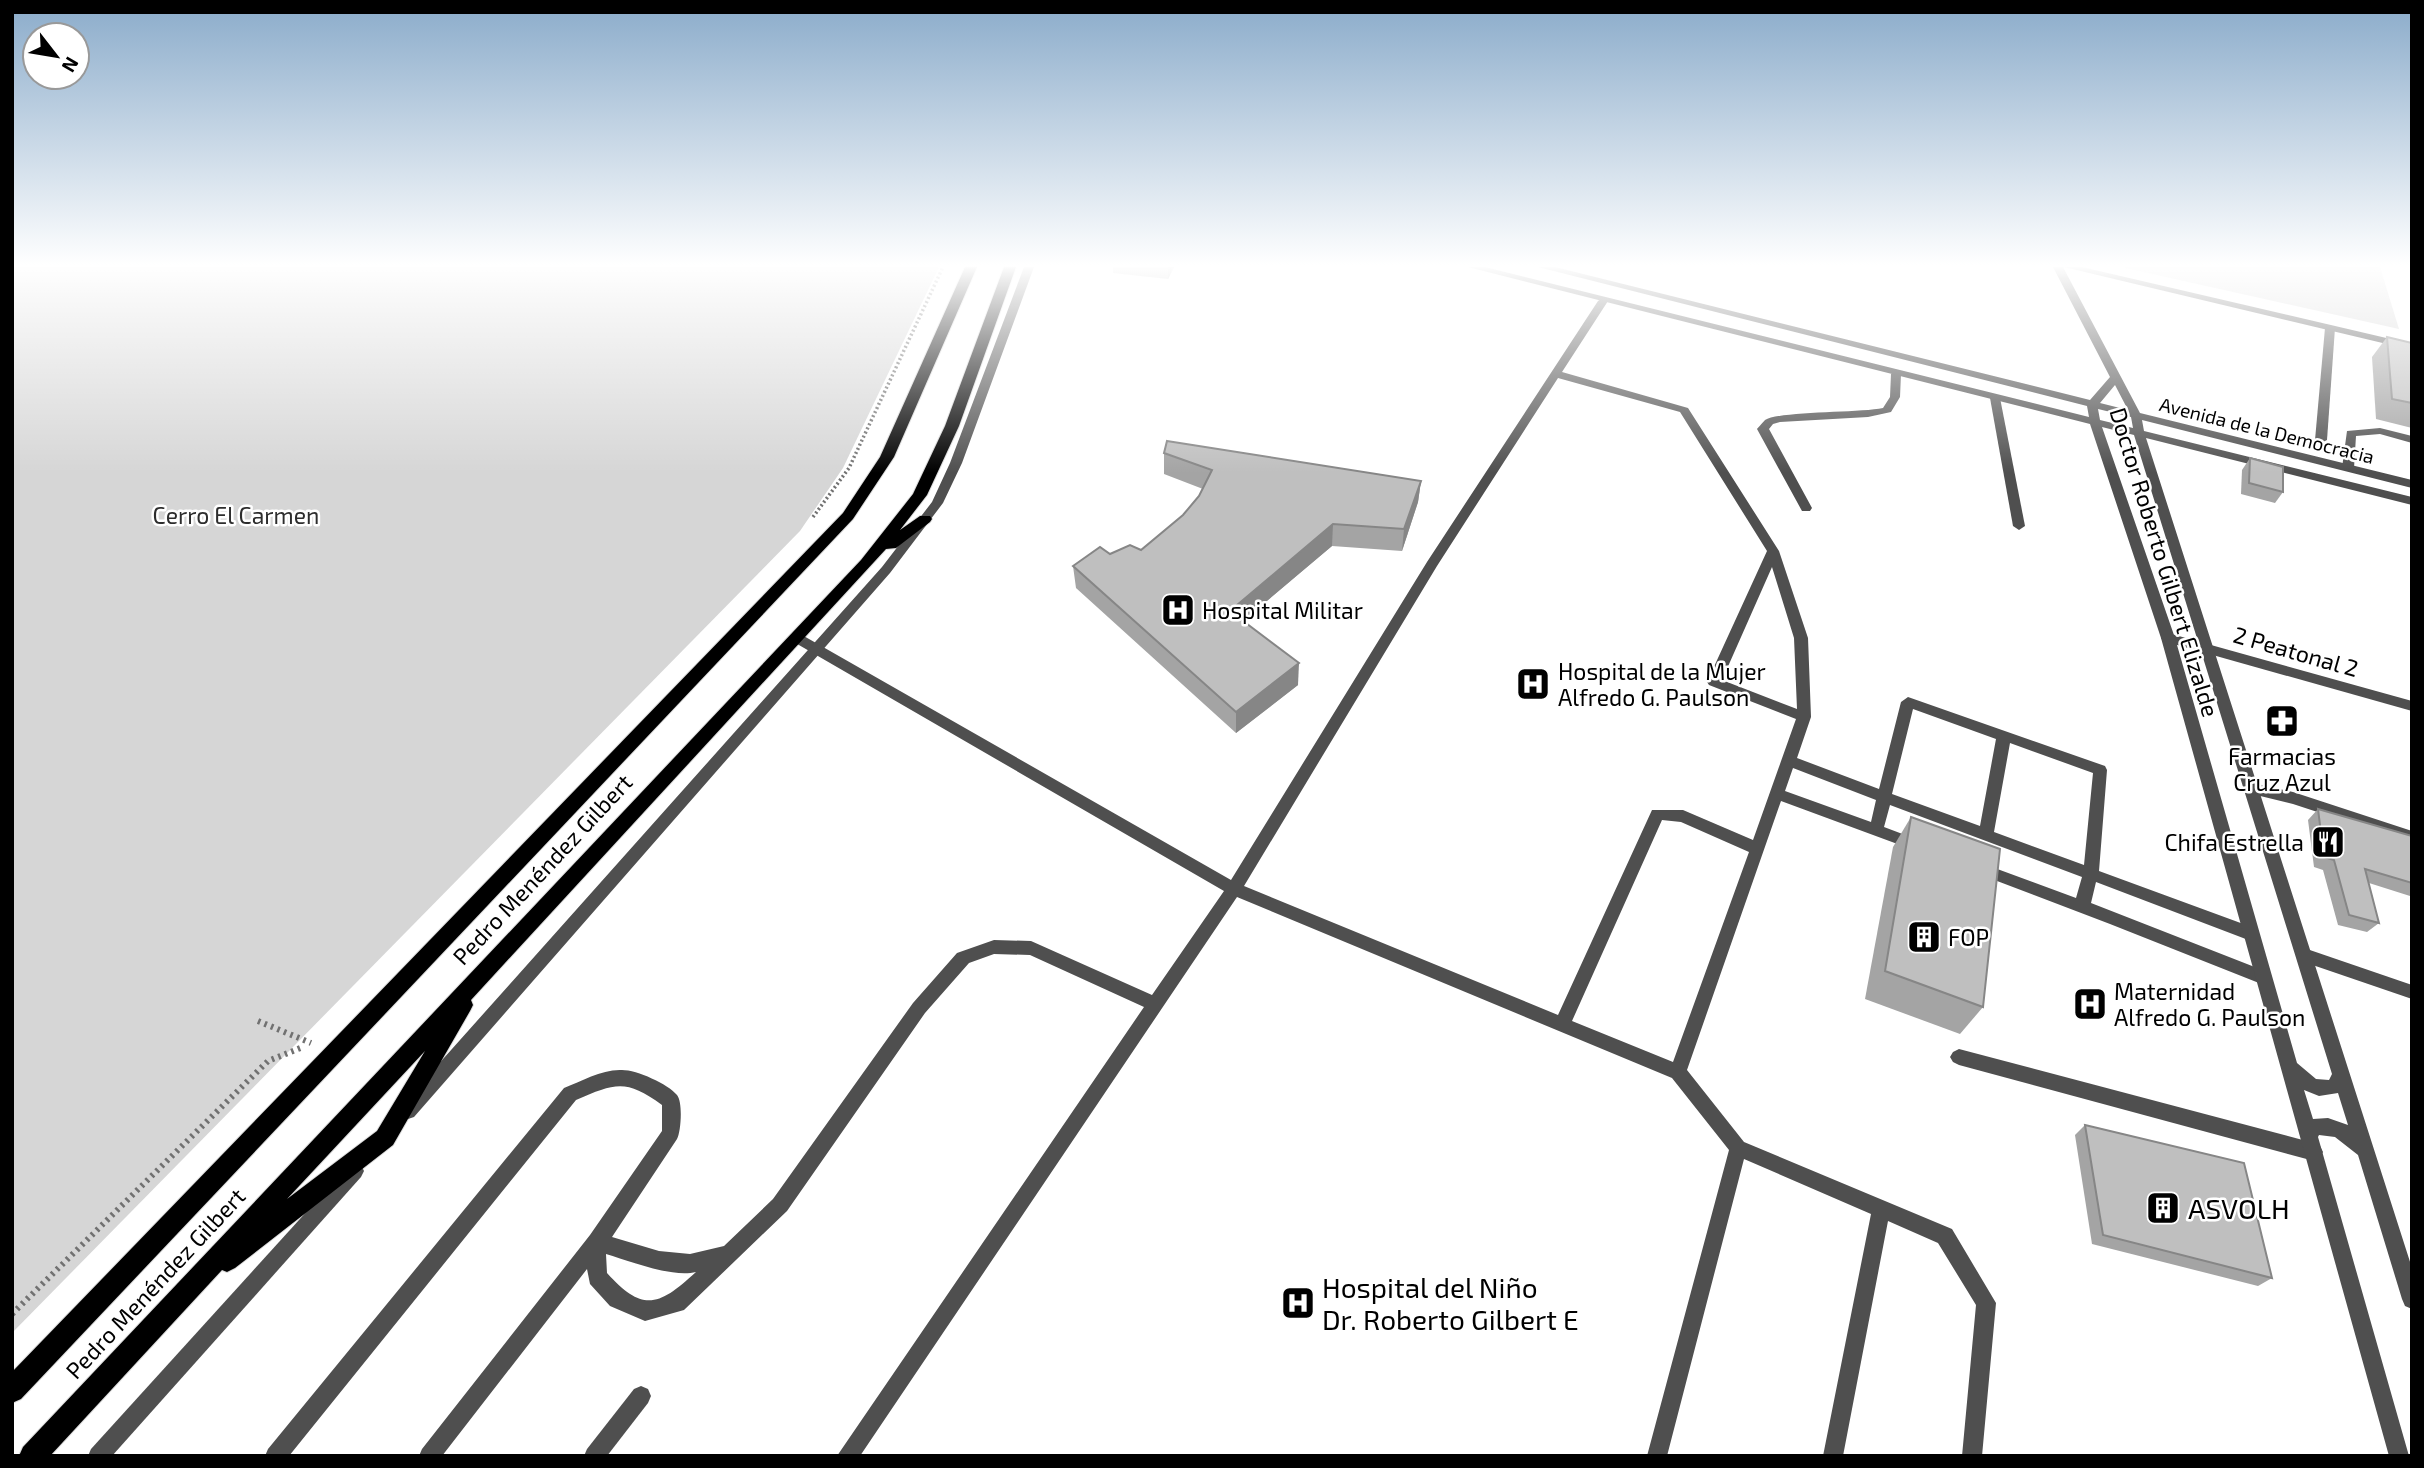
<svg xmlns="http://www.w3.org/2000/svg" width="2424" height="1468" viewBox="0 0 2424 1468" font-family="'Exo 2',sans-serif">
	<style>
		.green { fill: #d6d6d6 }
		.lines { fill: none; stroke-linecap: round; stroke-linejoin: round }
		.primary-casing { stroke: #dbdbdb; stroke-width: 2 }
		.path-far1 { stroke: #717171; stroke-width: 3.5; stroke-dasharray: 2 2.5; stroke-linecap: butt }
		.path { stroke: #717171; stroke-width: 6; stroke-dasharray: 2.5 4.5; stroke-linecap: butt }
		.service { fill: #4f4f4f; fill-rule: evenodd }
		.minor { fill: #4f4f4f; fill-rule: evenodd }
		.tertiary { fill: #4f4f4f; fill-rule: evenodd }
		.primary { fill: #000; fill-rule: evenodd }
		.wall { fill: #a4a4a4 }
		.shaded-wall { fill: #868686 }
		.building { fill: #bfbfbf; stroke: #868686; stroke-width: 2 }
		.labels { text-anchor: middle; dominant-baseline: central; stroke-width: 5; stroke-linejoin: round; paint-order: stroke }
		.far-street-label { font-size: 19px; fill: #000; stroke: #fff }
		.park-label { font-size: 23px; fill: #2d2d2d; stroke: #fff }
		.street-label { font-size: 23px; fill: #000; stroke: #fff }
		.poi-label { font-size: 23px; fill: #000; stroke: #fff; text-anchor: start }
		.near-poi-label { font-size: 28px; fill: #000; stroke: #fff; text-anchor: start }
	</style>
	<rect width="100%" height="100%" fill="#fff"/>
	<g class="green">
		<polygon points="12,267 939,267 843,468 800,531 12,1333"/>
		<polygon points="2121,267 2380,267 2399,329"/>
	</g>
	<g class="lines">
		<defs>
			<g id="primary">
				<polygon points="965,267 977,267 894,457 853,519 21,1399 12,1403 12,1372 843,513 880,457"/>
				<path d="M1004,267H1016L959,426L927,495L900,530L920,516H930L932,519L930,522L896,548L886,549L471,1000L473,1005L470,1011L393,1145L235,1268L227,1272L222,1270L50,1456H19L23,1447L861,560L913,494L945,426ZM425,1051L377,1131L287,1199Z"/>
			</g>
		</defs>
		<use href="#primary" class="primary-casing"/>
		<polyline class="path-far1" points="813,517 849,468 943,267"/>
		<g class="path">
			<polyline points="258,1021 311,1043"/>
			<polyline points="12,1314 268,1061 303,1047"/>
		</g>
		<g class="service">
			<path d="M1603,298L1608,301L1562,372L1688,408L1779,551L1808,638L1811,717L1797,758L1879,789L1901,702L1908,697L2105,766L2107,770L2099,871L2257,929L2259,934L2257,939L2251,941L2096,882L2091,903L2270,973L2272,978L2270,983L2264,985L2110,924L1976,873L1973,869L1976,865L1981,863L2076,898L2082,877L1890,805L1884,827L1921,841L1924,845L1921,849L1916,851L1911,849L1781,801L1687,1070L1744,1142L1952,1229L1996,1303L1982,1456H1962L1976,1305L1938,1243L1888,1221L1843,1456H1823L1871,1214L1744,1159L1667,1456H1647L1729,1150L1672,1078L1237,897L860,1456H837L1144,1007L1030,955L994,954L969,963L925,1013L787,1211L684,1310L645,1321L610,1306L590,1284L587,1269L442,1456H419L422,1449L590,1235L662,1131V1105C626,1079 616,1083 576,1100L289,1456H265L268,1449L564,1088C582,1081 602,1069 622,1070C637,1070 668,1084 677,1095C683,1102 681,1132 677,1139L612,1237L659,1251L690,1254L724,1246L773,1199L913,1003L957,953L994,940L1031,941L1152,995L1224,891L792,641L790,638L792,635H802L1231,880L1427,562L1598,301ZM1558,378L1680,412L1767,551L1707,682L1709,685L1796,719L1753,840L1683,810H1652L1558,1015L1244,886L1437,566ZM1772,567L1794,638L1797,709L1722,680ZM1913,709L1996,739L1980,826L1892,794ZM2010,743L2093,773L2084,865L1994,832ZM1793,768L1876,800L1871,822L1785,791ZM1662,820L1681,822L1749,852L1673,1062L1572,1021ZM606,1254C630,1261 672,1278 696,1272C659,1306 643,1313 607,1273Z"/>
			<polygon points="2330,325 2335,328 2327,440 2321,443 2315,440 2325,328"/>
			<path d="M1896,371L1901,374L1900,397L1891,412L1868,417L1780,422L1773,424L1769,429L1812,508L1810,511H1802L1757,429C1758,428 1764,421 1765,420C1779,411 1859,413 1883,408L1890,397L1891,374Z"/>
			<polygon points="1995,395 2000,398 2025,526 2019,530 2013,526 1990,398"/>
			<polygon points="2380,428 2412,436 2412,443 2380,434 2356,436 2354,468 2348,471 2344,470 2342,468 2347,431"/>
			<polygon points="1959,1049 2314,1143 2320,1146 2323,1152 2320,1158 2314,1161 1959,1065 1953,1062 1950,1057 1953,1052"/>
			<polygon points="641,1386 648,1389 651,1396 648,1403 607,1456 584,1456 587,1449 634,1389"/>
		</g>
		<g class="minor">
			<polygon points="2064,267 2082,267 2412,344 2412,350"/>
			<polygon points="2168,633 2412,701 2412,711 2163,641 2161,638 2163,635"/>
			<polygon points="2253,783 2293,792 2412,831 2412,843 2293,804 2248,793 2246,789 2248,785"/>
			<polygon points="2304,948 2412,985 2412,999 2298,960 2296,955 2298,950"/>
		</g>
		<g class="tertiary">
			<polygon points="1024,267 1034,267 962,463 943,503 890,573 414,1117 408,1119 402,1117 399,1111 402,1105 882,567 932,502 950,463"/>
			<path d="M1468,267H1485L2089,417L2087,406L1538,267H1555L2090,400L2110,377L2053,267H2063L2140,413L2412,480V488L2142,420L2144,431L2412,497V505L2146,438L2412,1268V1309L2405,1306L2402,1299L2358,1155L2335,1137L2319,1135L2318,1137L2409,1456H2389L2161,638L2090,424ZM2115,385L2128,410L2100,403ZM2098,409L2131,417L2133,428L2100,420ZM2102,427L2134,435L2332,1074L2329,1080L2316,1079L2297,1063L2175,638ZM2304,1090L2319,1096L2338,1093L2348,1125L2328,1118L2313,1119Z"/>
			<polygon points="355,1162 361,1165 364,1171 361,1177 112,1456 88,1456 91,1449 349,1165"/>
		</g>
		<use href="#primary" class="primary"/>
	</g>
	<g class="wall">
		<polygon points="1113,267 1174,267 1168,279 1113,273"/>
		<polygon points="2387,337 2412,343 2412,428 2376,419 2372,357"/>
		<polygon points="1164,453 1421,481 1418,502 1402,551 1332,546 1243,621 1298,685 1236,733 1076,588 1073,566 1110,554 1141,550 1183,515 1199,496 1203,489 1164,474"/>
		<polygon points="2250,458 2283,492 2275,503 2241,494 2242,470"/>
		<polygon points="2318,809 2412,836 2412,894 2410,896 2369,883 2379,923 2367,932 2338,925 2323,870 2314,867 2308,820"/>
		<polygon points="1911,817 1983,1007 1960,1034 1865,999 1893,847"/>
		<polygon points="2085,1125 2272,1278 2258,1286 2092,1244 2075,1135"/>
	</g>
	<g class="shaded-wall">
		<polygon points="1168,267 1174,267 1168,279"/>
		<polygon points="1421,481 1418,502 1402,551 1404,529"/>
		<polygon points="1333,524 1332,546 1229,633 1230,611"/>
		<polygon points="1299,663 1298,685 1236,733 1236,712"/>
	</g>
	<g class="building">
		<polygon points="2387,337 2412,343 2412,403 2392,399"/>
		<polygon points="1167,441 1421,481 1404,529 1333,524 1230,611 1299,663 1236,712 1073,566 1100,547 1110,554 1130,545 1141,550 1183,515 1199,496 1212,470 1164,453"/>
		<polygon points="2250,458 2283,467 2283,492 2249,483"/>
		<polygon points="2318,809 2412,836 2412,883 2365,869 2379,923 2349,915 2334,860 2324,857"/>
		<polygon points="1911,817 2000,849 1983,1007 1885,971"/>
		<polygon points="2085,1125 2244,1163 2272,1278 2103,1235"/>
	</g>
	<linearGradient id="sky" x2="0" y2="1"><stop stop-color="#8aabca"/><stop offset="0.56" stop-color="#fff"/><stop offset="1" stop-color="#fff" stop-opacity="0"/></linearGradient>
	<rect width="2424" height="473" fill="url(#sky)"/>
	<defs>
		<symbol id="hospital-square" viewBox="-11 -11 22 22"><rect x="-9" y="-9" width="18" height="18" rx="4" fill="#000" stroke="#fff"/><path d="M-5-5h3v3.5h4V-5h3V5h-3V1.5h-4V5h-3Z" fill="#fff"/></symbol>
		<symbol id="pharmacy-square" viewBox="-11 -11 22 22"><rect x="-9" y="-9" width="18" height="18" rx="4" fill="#000" stroke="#fff"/><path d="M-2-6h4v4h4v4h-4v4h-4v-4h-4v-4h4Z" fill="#fff"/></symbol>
		<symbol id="restaurant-square" viewBox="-11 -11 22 22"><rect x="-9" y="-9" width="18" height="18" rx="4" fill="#000" stroke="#fff"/><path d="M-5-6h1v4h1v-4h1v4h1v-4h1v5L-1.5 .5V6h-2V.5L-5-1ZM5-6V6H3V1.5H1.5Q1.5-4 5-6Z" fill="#fff"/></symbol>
		<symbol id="building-square" viewBox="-11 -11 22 22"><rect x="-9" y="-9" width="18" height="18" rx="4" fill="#000" stroke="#fff"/><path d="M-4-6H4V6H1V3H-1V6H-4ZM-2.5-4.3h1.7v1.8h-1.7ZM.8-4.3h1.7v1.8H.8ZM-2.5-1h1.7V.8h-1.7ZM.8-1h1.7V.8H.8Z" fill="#fff"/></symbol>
	</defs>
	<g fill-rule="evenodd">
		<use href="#hospital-square" x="1159" y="591" width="38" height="38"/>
		<use href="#hospital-square" x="1514" y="665" width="38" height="38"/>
		<use href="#pharmacy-square" x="2263" y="702" width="38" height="38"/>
		<use href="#restaurant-square" x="2309" y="823" width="38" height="38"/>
		<use href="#building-square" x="1905" y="918" width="38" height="38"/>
		<use href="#hospital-square" x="2071" y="985" width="38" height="38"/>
		<use href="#building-square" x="2144" y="1189" width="38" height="38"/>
		<use href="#hospital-square" x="1279" y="1284" width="38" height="38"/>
	</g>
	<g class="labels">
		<g class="far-street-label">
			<text transform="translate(2267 430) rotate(14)">Avenida de la Democracia</text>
		</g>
		<g class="park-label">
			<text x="236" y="515">Cerro El Carmen</text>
		</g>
		<g class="street-label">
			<text transform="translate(2165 562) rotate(73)">Doctor Roberto Gilbert Elizalde</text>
			<text transform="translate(2296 651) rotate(16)">2 Peatonal 2</text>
			<text transform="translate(542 869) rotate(-47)">Pedro Menéndez Gilbert</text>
			<text transform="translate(155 1283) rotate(-47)">Pedro Menéndez Gilbert</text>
		</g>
		<g class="poi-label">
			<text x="1202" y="610">Hospital Militar</text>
			<text x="1558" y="671">Hospital de la Mujer<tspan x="1558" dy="26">Alfredo G. Paulson</tspan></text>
			<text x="2282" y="756" text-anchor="middle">Farmacias<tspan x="2282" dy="26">Cruz Azul</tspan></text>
			<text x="2304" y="842" text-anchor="end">Chifa Estrella</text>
			<text x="1948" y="937">FOP</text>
			<text x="2114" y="991">Maternidad<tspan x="2114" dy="26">Alfredo G. Paulson</tspan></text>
		</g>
		<g class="near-poi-label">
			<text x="2188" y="1208">ASVOLH</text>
			<text x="1322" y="1287">Hospital del Niño<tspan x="1322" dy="32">Dr. Roberto Gilbert E</tspan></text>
		</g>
	</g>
	<rect width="2424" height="1468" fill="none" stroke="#000000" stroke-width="28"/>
	<g transform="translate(56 56) rotate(121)"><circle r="33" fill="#ffffff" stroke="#999999" stroke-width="2"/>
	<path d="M0-5L12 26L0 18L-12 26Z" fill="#000000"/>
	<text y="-10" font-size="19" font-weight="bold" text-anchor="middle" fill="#000000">N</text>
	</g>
</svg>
